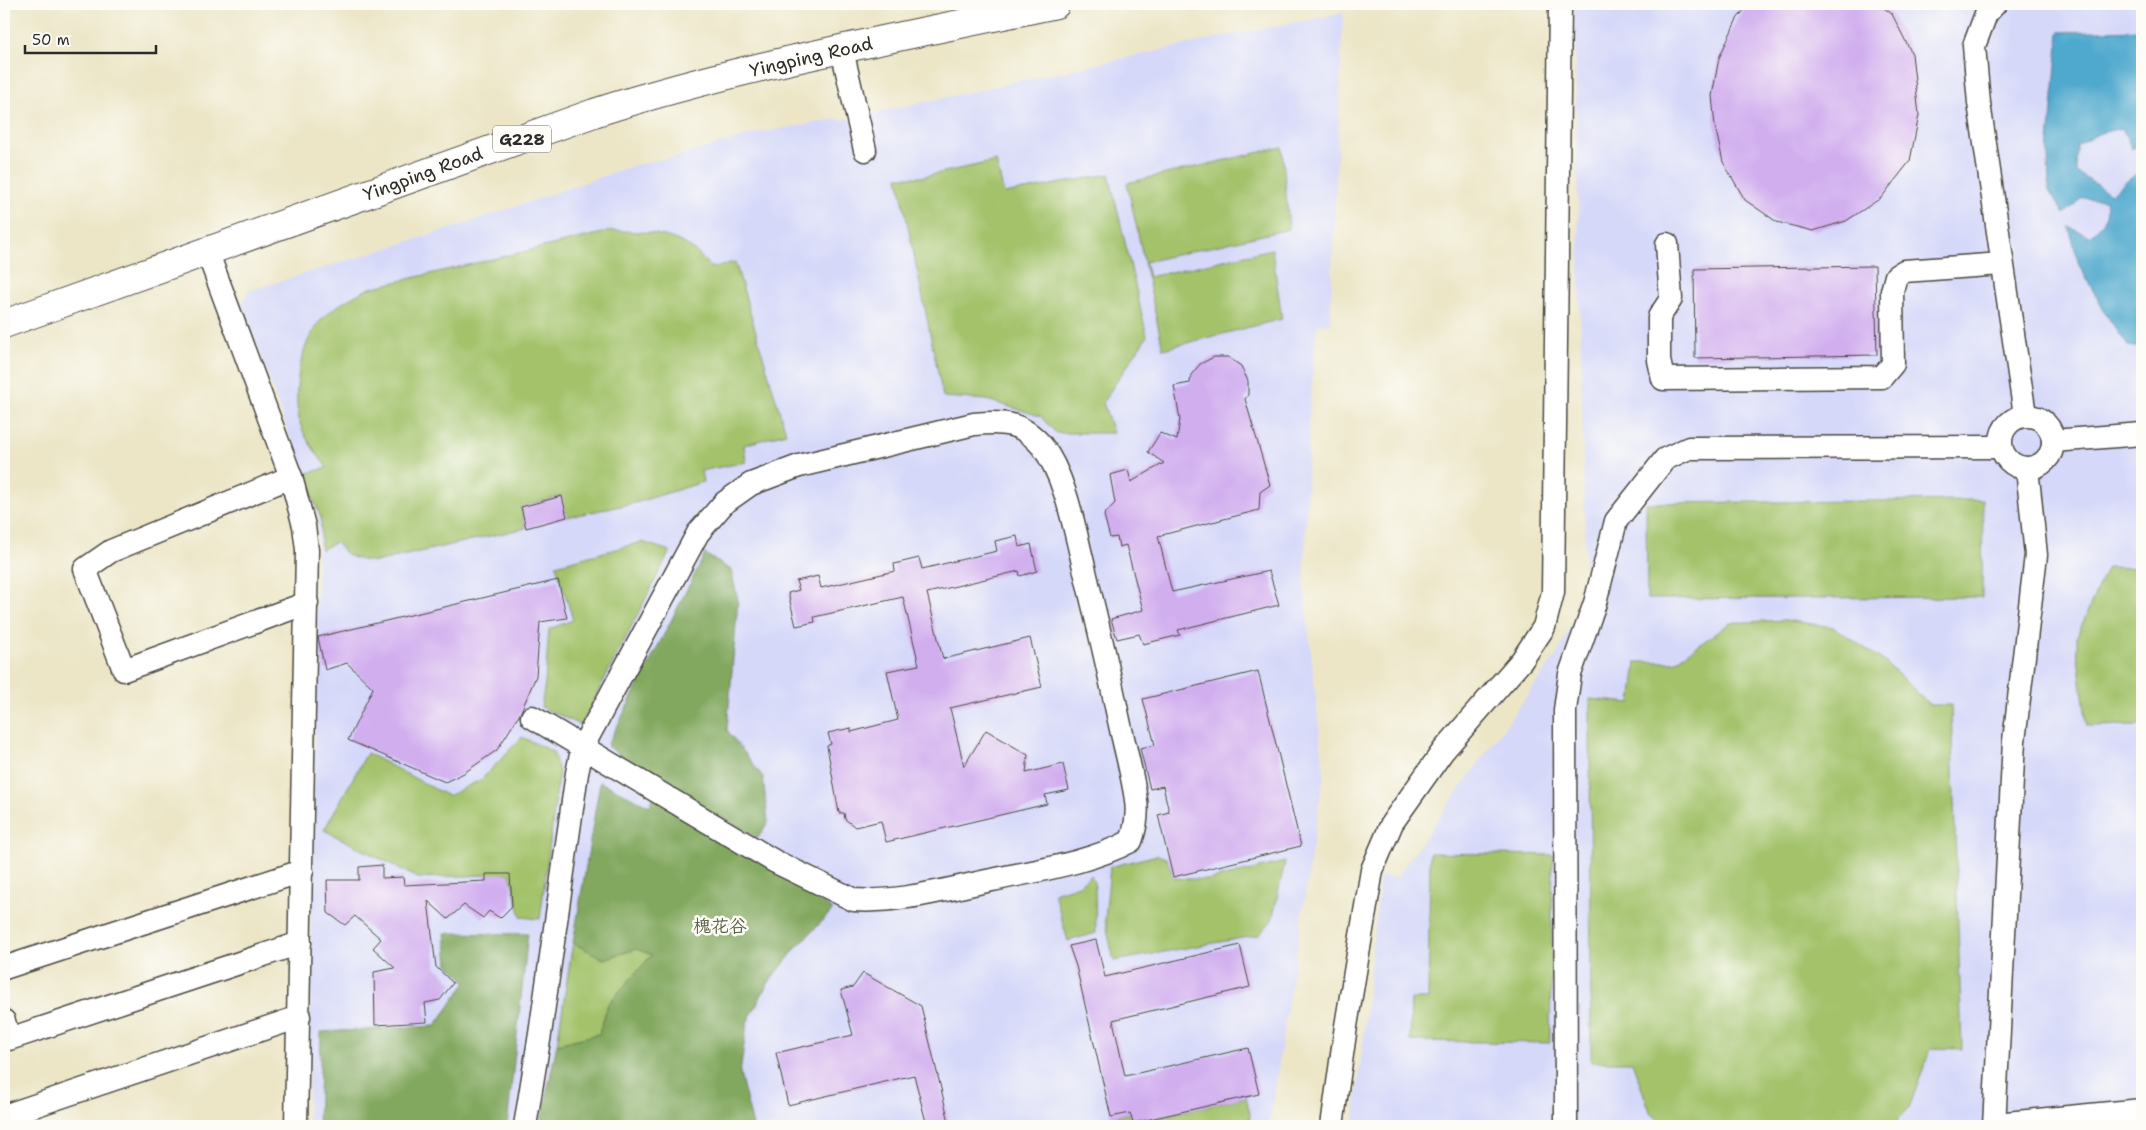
<svg xmlns="http://www.w3.org/2000/svg" width="2146" height="1130" viewBox="0 0 2146 1130" font-family="'Shantell Sans','LXGW WenKai TC',sans-serif">
	<style>
		.built { fill: #d5d8f9 }
		.green { fill: #a3c26b; stroke: #67764b }
		.forest { fill: #82a85f; stroke: #566a45 }
		.water { fill: #50a9ce; stroke: #3e6a7c }
		.building { fill: #d1afef }
		.lines { fill: none; stroke-linecap: round; stroke-linejoin: round }
		.minor-casing { stroke: #484742; stroke-width: 25 }
		.highway-casing { stroke: #484742; stroke-width: 30 }
		.minor { stroke: #fff; stroke-width: 22 }
		.highway { stroke: #fff; stroke-width: 28 }
		.labels { text-anchor: middle; dominant-baseline: central; stroke-width: 5; stroke-linejoin: round; paint-order: stroke }
		.shield { fill: #fdfcf7; stroke: #6a6a68; stroke-width: 1 }
		.shield-label { font-size: 16px; font-weight: bold; fill: #2b2b2b }
		.street-label { font-size: 18px; fill: #2b2b2b; stroke: #fdfcf7 }
		.park-label { font-size: 18px; fill: #556041; stroke: #fdfcf7 }
	</style>
	<rect width="100%" height="100%" fill="#fdfcf7"/>
	<filter id="ink" filterUnits="userSpaceOnUse"><feTurbulence type="fractalNoise" baseFrequency=".02" numOctaves="2"/><feDisplacementMap in="SourceGraphic" scale="10" xChannelSelector="R" yChannelSelector="G"/><feConvolveMatrix kernelMatrix="1 2 1 2 8 2 1 2 1" color-interpolation-filters="sRGB"/></filter>
	<filter id="wash" filterUnits="userSpaceOnUse"><feTurbulence type="fractalNoise" baseFrequency=".0096" numOctaves="4" result="noise"/><feDisplacementMap in="SourceGraphic" scale="20" xChannelSelector="R" yChannelSelector="G"/><feGaussianBlur stdDeviation="1.12" result="paint"/><feColorMatrix in="noise" values="0 0 0 0 0 0 0 0 0 0 0 0 0 0 0 0 0 1.4 0 .05"/><feComposite in="paint" operator="in"/></filter>
	<g filter="url(#wash)">
		<rect width="100%" height="100%" fill="#ece6c7"/>
		<g class="built">
			<polygon points="1574,4 2142,4 2142,1126 1354,1126 1380,876 1396,878 1557,654 1586,597"/>
			<polygon points="1343,13 1330,323 1317,325 1309,417 1304,587 1324,773 1269,1126 308,1126 318,516 242,303 249,291 468,223 632,166 679,156 758,133 836,119 843,120 1221,37"/>
		</g>
		<g class="green">
			<polygon points="1282,147 1289,229 1145,262 1149,277 1272,249 1282,319 1163,349 1127,183"/>
			<polygon points="996,161 1004,194 1109,174 1147,336 1103,402 1113,433 1056,433 1040,416 987,400 943,397 898,177 921,177"/>
			<path d="M611,231C639,231 672,232 695,251C701,256 706,263 712,268L735,262L786,433L744,445L746,462L701,471L703,482L635,503L567,517L561,496L521,507L526,528L375,562C355,559 348,559 336,542L321,550V518L303,474L327,468C319,456 307,442 302,429C290,399 299,343 322,319C335,306 353,296 370,288Z"/>
			<polygon points="1983,500 1982,597 1647,599 1646,503"/>
			<polygon points="642,542 670,551 581,725 541,707 545,683 549,629 573,620 556,565"/>
			<polygon points="2107,567 2142,568 2142,725 2087,726 2077,650 2077,636"/>
			<polygon points="1784,620 1833,627 1884,661 1930,705 1951,705 1962,1049 1931,1048 1909,1108 1893,1126 1668,1126 1651,1114 1632,1062 1591,1062 1590,699 1631,703 1636,662 1675,662 1730,623"/>
			<polygon points="522,737 553,752 559,772 540,919 521,917 510,874 418,878 324,830 367,753 448,796 482,779"/>
			<polygon points="1430,853 1553,855 1550,1043 1410,1041 1411,999 1428,999"/>
			<polygon points="1157,855 1166,858 1174,878 1209,880 1285,862 1272,920 1259,935 1114,961 1105,920 1110,867"/>
			<polygon points="1091,875 1095,886 1096,933 1068,941 1054,893 1079,885"/>
			<polygon points="573,942 604,959 636,949 652,955 608,1004 599,1034 557,1044"/>
			<polygon points="1246,1097 1250,1114 1249,1126 1103,1126 1101,1119 1130,1113 1133,1123"/>
		</g>
		<g class="forest">
			<polygon points="705,554 731,570 738,600 727,730 763,777 768,822 758,838 715,813 790,881 833,910 797,947 767,985 747,1023 740,1074 753,1126 540,1126 557,1044 599,1034 608,1004 652,955 636,949 604,959 573,943 600,782 650,806 659,782 607,746"/>
			<polygon points="445,933 528,934 507,1126 318,1126 321,1032 435,1026 466,982 448,964"/>
		</g>
		<path class="water" d="M2142,30V142L2132,149L2122,128L2100,133L2077,145L2076,172L2111,194L2136,174H2142V348L2128,346L2107,316L2079,265L2069,227L2089,236C2103,226 2109,217 2106,200L2083,198L2064,214L2049,191L2048,152L2059,32Z"/>
		<g id="blocks">
			<g class="building">
				<polygon points="1749,4 1879,4 1892,14 1912,54 1919,115 1910,161 1881,198 1846,221 1813,231 1777,222 1745,200 1723,162 1715,126 1712,96 1719,58 1737,19"/>
				<polygon points="1875,266 1877,355 1695,358 1694,269"/>
				<polygon points="1214,357 1228,357 1241,366 1248,381 1248,395 1245,399 1270,485 1260,492 1259,510 1158,536 1172,592 1269,571 1279,605 1178,630 1180,635 1143,644 1139,634 1117,639 1111,619 1143,610 1126,545 1119,547 1117,537 1110,538 1104,515 1115,503 1110,475 1128,470 1131,482 1164,463 1148,452 1160,433 1177,440 1180,419 1174,386 1190,383 1191,375 1200,364"/>
				<polygon points="562,496 567,517 526,528 521,507"/>
				<polygon points="1017,536 1019,547 1031,544 1037,571 1020,576 1019,571 927,593 943,659 1030,638 1042,687 950,708 964,766 986,730 1028,755 1026,773 1063,764 1069,790 1045,795 1047,804 886,842 881,821 855,827 845,819 844,813 839,813 827,746 831,744 828,733 851,728 851,732 898,720 887,671 919,665 903,597 814,617 815,622 796,626 788,593 799,590 796,581 818,576 821,588 895,571 894,564 919,558 922,569 997,551 995,541"/>
				<polygon points="558,580 567,618 540,622 536,676 520,714 497,750 464,773 445,782 348,740 373,688 347,663 325,670 318,637"/>
				<polygon points="1258,671 1301,846 1173,877 1158,815 1169,812 1163,786 1150,789 1140,748 1155,745 1143,699"/>
				<polygon points="382,865 382,878 403,877 404,885 486,881 486,874 510,874 512,906 500,918 489,911 483,918 464,905 448,919 428,901 436,967 453,983 440,1000 425,1003 427,1022 375,1025 374,972 395,968 373,948 381,939 355,916 345,925 328,913 327,880 359,880 359,867"/>
				<polygon points="1096,940 1105,977 1240,945 1250,987 1113,1020 1125,1076 1248,1048 1259,1094 1133,1123 1130,1113 1111,1117 1076,966 1069,946"/>
				<polygon points="863,973 921,1006 950,1126 927,1126 914,1075 788,1105 776,1053 853,1035 841,990 853,987"/>
			</g>
		</g>
	</g>
	<g filter="url(#ink)">
		<use href="#blocks" fill-opacity="0" stroke="#484742" stroke-width="1"/>
		<g class="lines">
			<defs>
				<g id="minor">
					<polyline points="1995,4 1986,14 1974,46 1979,103 2025,415"/>
					<polyline points="842,50 865,150"/>
					<polyline points="1667,244 1671,299 1659,317 1659,360 1663,379 1882,377 1893,364 1892,291 1896,276 1904,271 2002,264"/>
					<polyline points="207,251 291,477 304,526 307,550 296,1126"/>
					<circle cx="2027" cy="442" r="26"/>
					<polyline points="2053,441 2142,434"/>
					<polyline points="291,477 111,551 85,569 124,670 307,603"/>
					<polyline points="4,968 302,871"/>
					<polyline points="4,1021 9,1039 300,943"/>
					<polyline points="4,1116 299,1017"/>
					<polyline points="1995,1124 2142,1110"/>
					<path d="M525,1126L540,1034L577,773L583,746L698,533L724,503L751,484L799,466L974,424C1002,421 1022,422 1042,446C1065,475 1074,527 1083,563C1095,613 1107,662 1117,711C1123,741 1132,771 1136,800C1138,815 1136,827 1131,841C1089,863 1039,870 992,880C947,889 900,903 854,900L774,861L532,717"/>
					<polyline points="1332,1126 1346,1026 1372,870 1392,823 1443,751 1522,660 1544,627 1553,592 1560,4"/>
					<polyline points="1566,1126 1565,710 1570,674 1595,603 1616,521 1665,459 1689,448 2001,447"/>
					<polyline points="1994,1126 2014,741 2036,555 2027,468"/>
				</g>
				<path id="highway" d="M4,324L594,113C743,65 902,37 1056,4"/>
			</defs>
			<use href="#minor" class="minor-casing"/>
			<use href="#highway" class="highway-casing"/>
			<use href="#minor" class="minor"/>
			<use href="#highway" class="highway"/>
		</g>
	</g>
	<g class="labels">
		<rect class="shield" x="493" y="125.5" width="58" height="27" rx="4"/>
		<g class="shield-label">
			<text x="522" y="139">G228</text>
		</g>
		<g class="street-label">
			<text transform="translate(811 57) rotate(-13)">Yingping Road</text>
			<text transform="translate(423 174) rotate(-20)">Yingping Road</text>
		</g>
		<g class="park-label">
			<text x="720" y="926">槐花谷</text>
		</g>
	</g>
	<rect width="2146" height="1130" fill="none" stroke="#fdfcf7" stroke-width="20"/>
	<path d="M25 45v8h131v-8" fill="none" stroke="#2b2b2b" stroke-width="2.5"/>
	<text x="32" y="45" font-size="15" fill="#2b2b2b" stroke="#fdfcf7" stroke-width="4" paint-order="stroke">50 m</text>
</svg>
